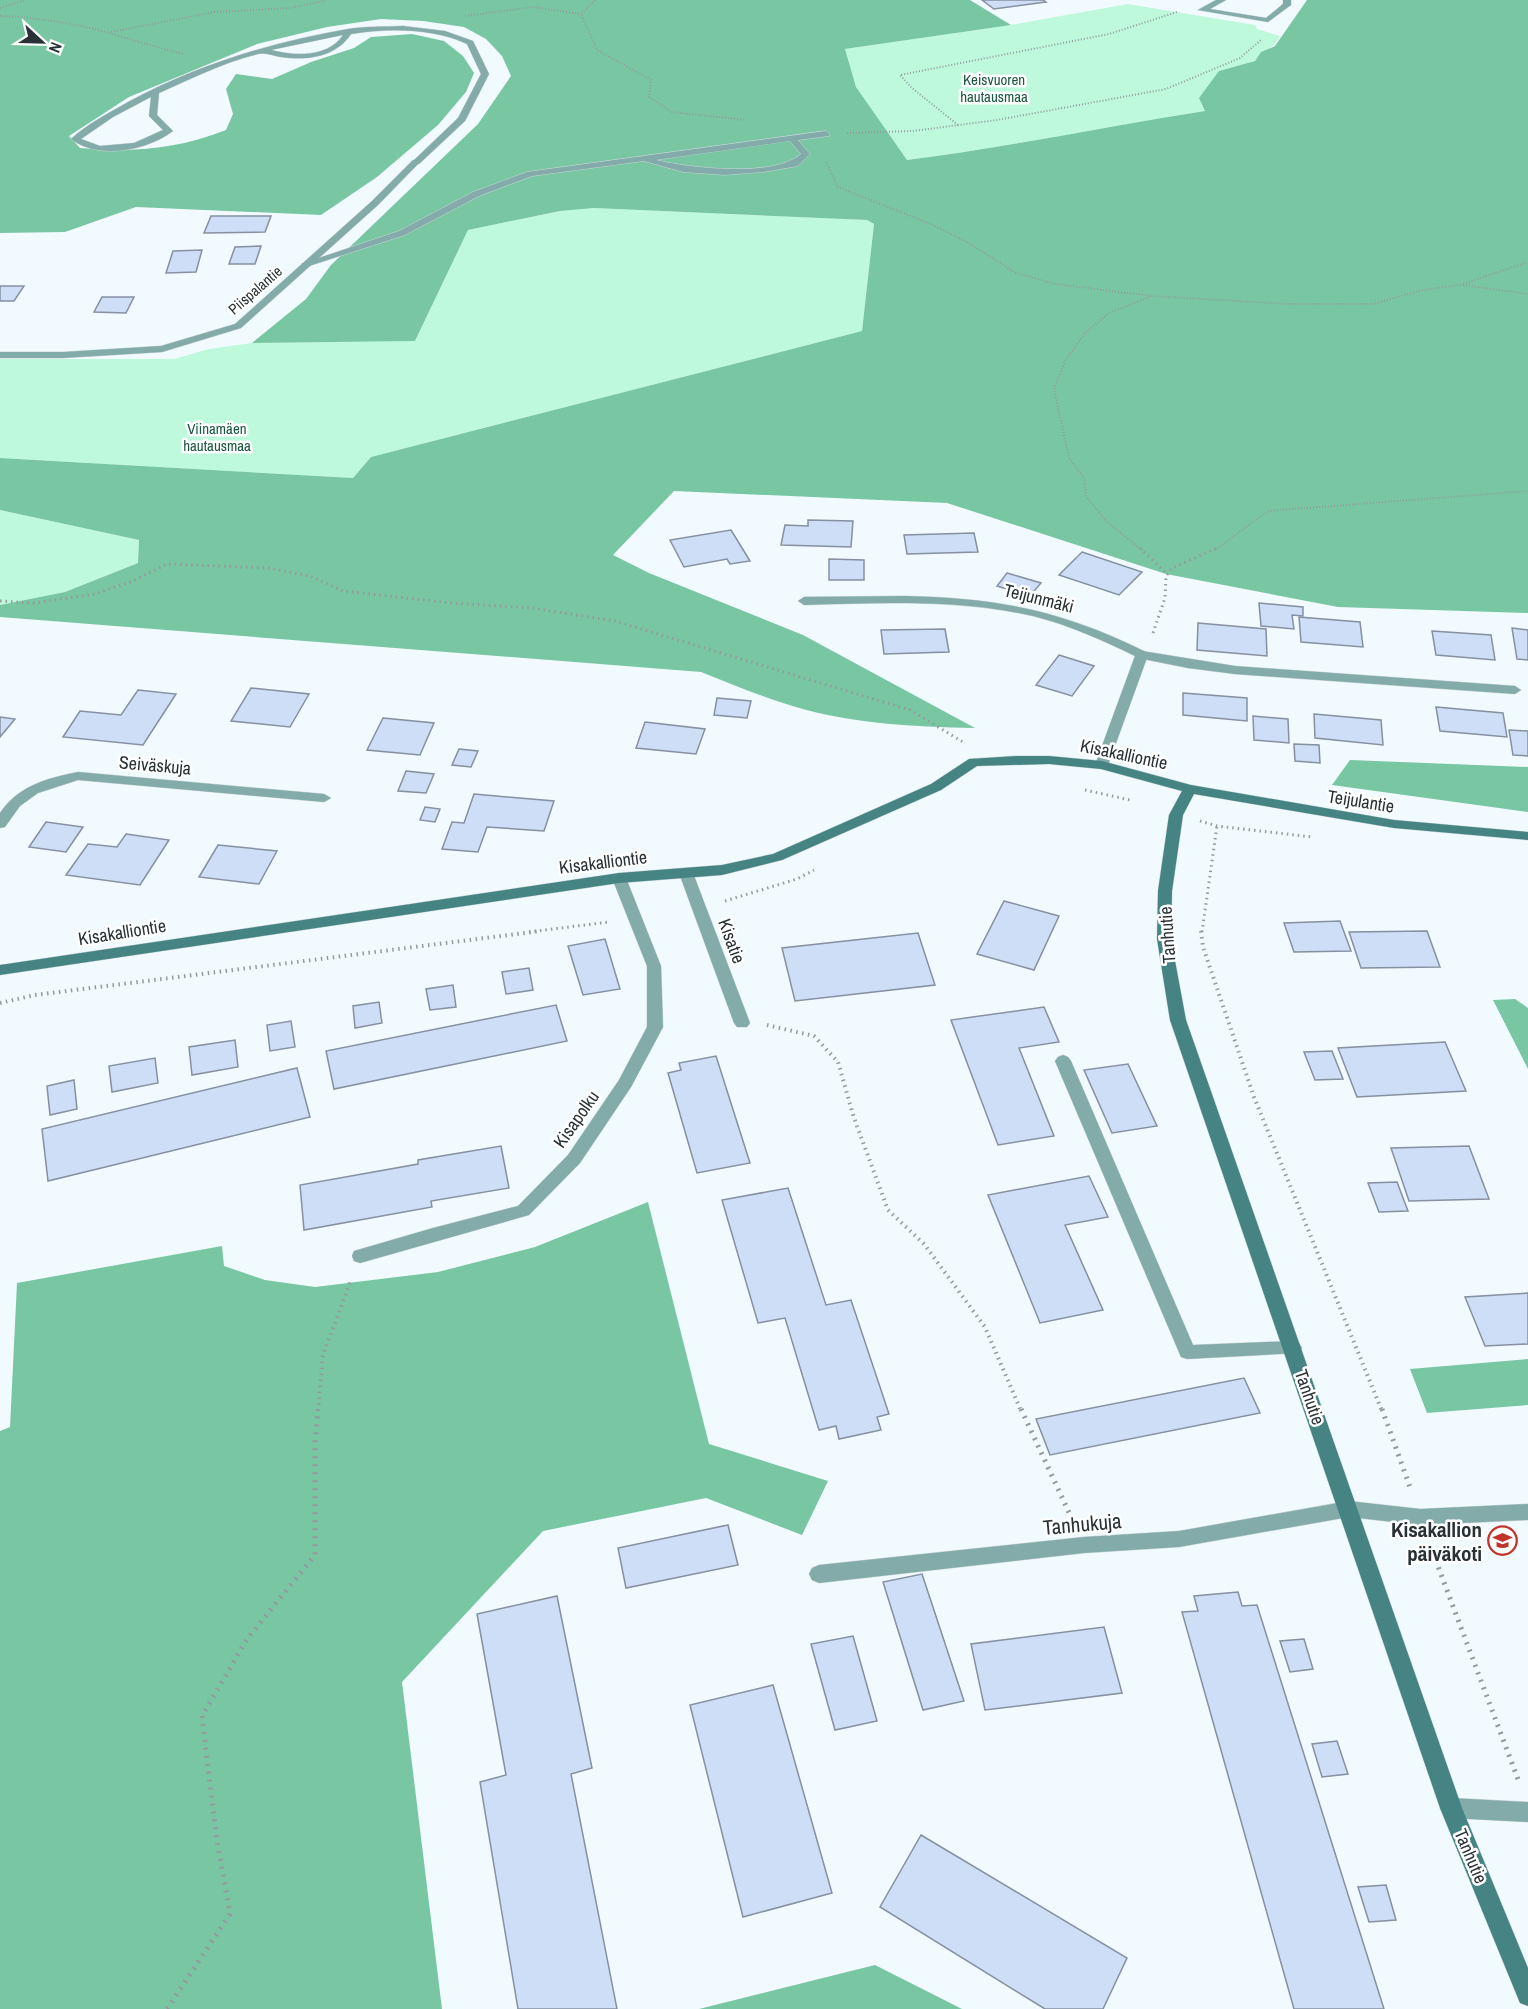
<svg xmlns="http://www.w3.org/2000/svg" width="1528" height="2009" viewBox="0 0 1528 2009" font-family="'Archivo Narrow',sans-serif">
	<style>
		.green { fill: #bff9dc }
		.forest { fill: #79c7a2 }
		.building { fill: #cedef6; stroke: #8590a1; stroke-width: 1.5 }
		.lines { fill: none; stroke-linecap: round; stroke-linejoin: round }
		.lane-casing { stroke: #cdd6db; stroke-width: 1 }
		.street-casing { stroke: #cdd6db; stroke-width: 1 }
		.secondary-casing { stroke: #cdd6db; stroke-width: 1 }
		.path-far3 { stroke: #929b9f; stroke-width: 2; stroke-dasharray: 1 2; stroke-linecap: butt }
		.path-far2 { stroke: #929b9f; stroke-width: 3; stroke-dasharray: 1.5 4; stroke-linecap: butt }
		.path-far1 { stroke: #929b9f; stroke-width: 4; stroke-dasharray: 1.5 4.5; stroke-linecap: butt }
		.path { stroke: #929b9f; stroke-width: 5; stroke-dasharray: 2 6; stroke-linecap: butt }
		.lane { fill: #83abaa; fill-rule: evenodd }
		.street { fill: #83abaa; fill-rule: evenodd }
		.secondary { fill: #468484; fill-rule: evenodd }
		.labels { text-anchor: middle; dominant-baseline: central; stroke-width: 5; stroke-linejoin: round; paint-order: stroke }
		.far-park-label { font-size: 15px; fill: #1a573e; stroke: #fff }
		.far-street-label { font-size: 15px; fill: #283135; stroke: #fff }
		.street-label { font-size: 18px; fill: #283135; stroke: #fff }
		.near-street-label { font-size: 21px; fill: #283135; stroke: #fff }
		.near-poi-label { font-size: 21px; font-weight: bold; fill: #283135; stroke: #fff; text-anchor: end }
	</style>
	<rect width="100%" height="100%" fill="#f1faff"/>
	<g class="green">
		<path d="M1128,4L1255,25L1257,29L1280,36C1273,50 1263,48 1255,61L1219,71L1206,111C1106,127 1007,147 906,160L856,87L845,49L1011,25Z"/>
		<polygon points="594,208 867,220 874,224 862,331 371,457 353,478 0,458 0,359 174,359 209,349 252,343 415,341 468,230 560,211"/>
		<polygon points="0,510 139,540 138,563 65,592 0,605"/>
	</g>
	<g class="forest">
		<path d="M0,0H970L1011,25L845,49L856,87L907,160C1007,147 1105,127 1205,111L1199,98L1219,71L1255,61L1261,52L1275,46L1307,0H1528V613L1338,607L1166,574L947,503L674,491L613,555L649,573L803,635L975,728C913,727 842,723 783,703C755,694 728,683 701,672L0,617V605L65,592L138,563L139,540L0,510V458L353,478L371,457L862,331L874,224L867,220L594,208L560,211L468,230L415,341L252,343L306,299L331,265L478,124L511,76L502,56L486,39L464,27L423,21L381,19L327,27L257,44L129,97L69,136L80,148C134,152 175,150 226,130L233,114L226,89L236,74L272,79L311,62L354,48L371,37L412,34L444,41L463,56L474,73L466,92L438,125L377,177L321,215L136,207L65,232L0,233Z"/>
		<polygon points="1350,760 1528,767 1528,812 1332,785"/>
		<polygon points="1515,999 1528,1008 1528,1069 1493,1000"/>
		<polygon points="648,1202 709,1444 828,1481 802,1535 706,1498 543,1531 402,1682 442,2009 0,2009 0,1431 10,1427 17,1283 222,1246 224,1266 265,1280 315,1287 438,1272 535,1247"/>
		<polygon points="1528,1359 1528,1405 1427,1413 1410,1369"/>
		<polygon points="875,1965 962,2009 699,2009"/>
	</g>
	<g class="building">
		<polygon points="982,0 1043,0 1046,2 994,9"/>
		<polygon points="211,216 271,216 265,232 204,233"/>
		<polygon points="261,246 255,264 229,264 235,247"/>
		<polygon points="202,250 196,272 166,273 173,251"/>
		<polygon points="0,286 24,286 14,301 0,301"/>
		<polygon points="102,297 134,297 126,313 94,312"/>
		<polygon points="808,520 853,521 851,547 781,545 785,525 808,526"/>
		<polygon points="731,530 750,561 730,564 727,559 684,567 670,540"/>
		<polygon points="974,533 978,552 907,554 904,535"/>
		<polygon points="1082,552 1142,572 1119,595 1059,575"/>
		<polygon points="829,559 864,560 864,580 829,580"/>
		<polygon points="1007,573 1041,583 1030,596 997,586"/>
		<polygon points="1259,603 1303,607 1303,616 1292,615 1294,629 1261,626"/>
		<polygon points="1299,617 1360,622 1363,647 1301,642"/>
		<polygon points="1198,623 1266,629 1267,656 1197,650"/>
		<polygon points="1512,628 1528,630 1528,660 1517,659"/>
		<polygon points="945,629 949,652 884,654 881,630"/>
		<polygon points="1432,631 1491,635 1495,660 1436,655"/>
		<polygon points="1059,655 1094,666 1072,696 1036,685"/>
		<polygon points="251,688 309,694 290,727 231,721"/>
		<polygon points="138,690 176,694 143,745 63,737 80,711 121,715"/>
		<polygon points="1183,693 1247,698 1247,721 1183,715"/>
		<polygon points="717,698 751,701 747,718 714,715"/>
		<polygon points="1436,707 1503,713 1507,737 1440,731"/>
		<polygon points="1314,714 1381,720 1383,745 1315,738"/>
		<polygon points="1253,716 1288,719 1289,743 1254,740"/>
		<polygon points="0,717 15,719 0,737"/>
		<polygon points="383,718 434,723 420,755 367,750"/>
		<polygon points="645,722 705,729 696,754 636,748"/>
		<polygon points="1509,730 1528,731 1528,756 1513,755"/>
		<polygon points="1294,744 1319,745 1320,763 1295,761"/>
		<polygon points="459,749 478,751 471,767 452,765"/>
		<polygon points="406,771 434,774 426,793 398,791"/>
		<polygon points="474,794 554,801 544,831 487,827 478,852 442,849 452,822 464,823"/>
		<polygon points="425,807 440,809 435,822 420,820"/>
		<polygon points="46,822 83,827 66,852 29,847"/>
		<polygon points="126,834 169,840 140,885 66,875 88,844 117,847"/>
		<polygon points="218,845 277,851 259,884 199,877"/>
		<polygon points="1004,901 1059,916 1034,970 977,954"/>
		<polygon points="1340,921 1351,951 1294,952 1284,923"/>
		<polygon points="1427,931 1440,967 1361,968 1349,932"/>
		<polygon points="918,933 935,985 795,1001 782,948"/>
		<polygon points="605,939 620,989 583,995 568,946"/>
		<polygon points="529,968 533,990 506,994 502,972"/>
		<polygon points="453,985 456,1007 430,1010 426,989"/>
		<polygon points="379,1002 382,1023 355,1028 353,1006"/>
		<polygon points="556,1005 567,1041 334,1089 326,1051"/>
		<polygon points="1044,1007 1059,1042 1019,1048 1054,1136 998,1145 951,1020"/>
		<polygon points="291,1021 295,1047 270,1051 267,1025"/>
		<polygon points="235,1040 238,1067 192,1075 189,1047"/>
		<polygon points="1445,1042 1466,1091 1357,1097 1338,1048"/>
		<polygon points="1332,1051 1343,1079 1315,1080 1304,1052"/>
		<polygon points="716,1056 750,1163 697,1173 668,1073 681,1070 679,1063"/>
		<polygon points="155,1058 158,1083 112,1092 109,1066"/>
		<polygon points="1128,1064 1157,1126 1112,1133 1084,1070"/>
		<polygon points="297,1068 310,1117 48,1181 42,1129"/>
		<polygon points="74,1080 77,1109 50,1115 47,1086"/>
		<polygon points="501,1146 509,1188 431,1201 432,1207 304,1230 300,1185 418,1164 418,1160"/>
		<polygon points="1469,1146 1489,1199 1409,1201 1391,1148"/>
		<polygon points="1089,1176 1108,1217 1065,1225 1103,1310 1040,1323 988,1195"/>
		<polygon points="1397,1182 1408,1211 1379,1212 1368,1183"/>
		<polygon points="788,1188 826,1305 851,1300 889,1414 877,1417 881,1430 839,1439 836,1426 819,1430 785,1318 758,1323 722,1200"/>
		<polygon points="1528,1293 1528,1344 1485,1346 1465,1297"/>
		<polygon points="1244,1378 1260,1413 1050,1455 1036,1419"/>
		<polygon points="728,1525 738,1565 626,1588 618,1548"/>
		<polygon points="922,1574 964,1701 923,1710 883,1582"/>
		<polygon points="1238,1592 1242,1606 1257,1605 1384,2009 1294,2009 1182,1612 1198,1611 1194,1596"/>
		<polygon points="557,1596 592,1768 571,1774 617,2009 518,2009 480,1782 506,1775 477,1614"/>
		<polygon points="1104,1627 1122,1693 985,1710 971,1644"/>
		<polygon points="853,1636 877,1721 835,1730 811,1644"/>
		<polygon points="1304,1639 1313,1669 1290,1672 1280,1641"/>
		<polygon points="773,1685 832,1893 743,1917 690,1705"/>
		<polygon points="1337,1741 1348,1774 1322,1777 1312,1744"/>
		<polygon points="921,1835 1127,1958 1103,2009 1045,2009 880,1907"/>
		<polygon points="1386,1885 1396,1920 1369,1922 1358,1887"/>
	</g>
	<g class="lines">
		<defs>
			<g id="lane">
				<polygon points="1216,0 1226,0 1210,9 1266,18 1283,4 1283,0 1291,0 1291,5 1268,22 1198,10"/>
				<path d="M403,26L445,31L473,41L489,74L465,121L419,164L412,162L458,118L481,74L467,44C433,28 388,28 351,34C336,57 307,61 281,57C274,56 266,52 258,54C224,62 191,79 159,93L157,115L173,131C147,151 98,160 71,139C87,124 109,113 128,102C197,65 272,42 348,29C366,26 385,27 403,26ZM343,35C328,58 294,56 271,50ZM151,97L149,116L163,130L134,143L100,146L81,139L113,117Z"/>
				<path d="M826,131L830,134L829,136L798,140L810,154L798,166L764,172L724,175L683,172L644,161L532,176L479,196L405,235L309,266L301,264L399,231L473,192L527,172ZM790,141L801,154C774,178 690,168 656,160Z"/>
				<polygon points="1142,651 1235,666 1515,686 1521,690 1515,694 1235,674 1188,668 1138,658 1136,655 1138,652"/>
				<polygon points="1063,1055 1068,1057 1071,1061 1193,1345 1293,1341 1299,1343 1302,1348 1299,1353 1187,1359 1181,1357 1055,1061 1058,1057"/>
				<polygon points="1349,1501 1420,1509 1528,1504 1528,1520 1420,1525 1349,1517 1342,1515 1340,1509 1342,1503"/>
			</g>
			<g id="street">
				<polygon points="413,160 420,162 378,205 241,328 162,352 63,358 0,358 0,352 63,352 161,346 235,324 372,201"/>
				<path d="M904,596C998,598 1061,610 1146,652L1148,655L1107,768H1097L1095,765L1135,656C1102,640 1069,625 1033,616C958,599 880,603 804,605L798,601L804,597Z"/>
				<path d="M78,772L324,794L331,798L324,802L78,780L38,793L20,806L5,827L0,828V813C18,786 47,778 78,772Z"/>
				<polygon points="686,868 693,873 750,1023 747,1027 737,1027 734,1023 679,873"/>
				<polygon points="619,873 626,878 661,966 663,1027 631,1087 580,1163 529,1215 360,1263 354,1261 352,1256 354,1251 433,1228 518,1206 568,1155 619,1080 647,1027 647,966 612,878"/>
				<polygon points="1349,1501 1356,1503 1358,1509 1356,1515 1349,1517 1179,1547 1084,1553 819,1583 812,1580 809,1574 812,1568 819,1565 1084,1537 1179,1531"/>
				<polygon points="1451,1798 1528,1802 1528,1822 1451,1818 1444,1815 1440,1808 1444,1801"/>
			</g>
			<polygon id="secondary" points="1016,756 1049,756 1102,761 1191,785 1394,820 1528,832 1528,840 1394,828 1194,794 1183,815 1172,891 1171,939 1186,1020 1462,1808 1528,1968 1528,2006 1520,2003 1440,1808 1170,1020 1157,939 1158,891 1169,815 1182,791 1101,769 1049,764 977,766 941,790 782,860 722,875 619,883 0,975 0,965 619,873 722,865 773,854 931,784 969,759"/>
		</defs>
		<use href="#lane" class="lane-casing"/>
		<use href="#street" class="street-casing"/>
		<use href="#secondary" class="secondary-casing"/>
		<g class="path-far3">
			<polyline points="595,0 581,14 597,50 651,80 649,97 672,112 746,120"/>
			<polyline points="0,8 26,0"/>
			<path d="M0,16C33,17 80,24 112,34C136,41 159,48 184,54"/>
			<polyline points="465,16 533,7 581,14"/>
			<polyline points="111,32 214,12 290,8 327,0"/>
			<polyline points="958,125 912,88 900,75 1109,34 1177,12"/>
			<polyline points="847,133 913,131 997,120 1166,89 1240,58 1261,40"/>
			<polyline points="826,162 838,187 933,225 969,243 1016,273 1055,284 1152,296 1288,304 1373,304 1422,290 1460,285 1528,262"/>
			<polyline points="1463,285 1528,294"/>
			<polyline points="1142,550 1107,522 1086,496 1084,478 1069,458 1054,389 1065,361 1086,332 1109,313 1149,297"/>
			<polyline points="1215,550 1268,511 1528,491"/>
		</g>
		<g class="path-far2">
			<polyline points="1140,548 1167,574"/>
			<polyline points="0,601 33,603 95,594 133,581 167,564 268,568 310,576 343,591 452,603 532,608 615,621 910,710 963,742"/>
			<polyline points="1153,633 1165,598 1166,576 1172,568 1217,548"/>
			<polyline points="1085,790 1130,800"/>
			<polyline points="1200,821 1217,826 1312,837"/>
			<polyline points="725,901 797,879 814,870"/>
			<polyline points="529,932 609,922"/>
			<polyline points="1202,932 1217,826"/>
		</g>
		<g class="path-far1">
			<polyline points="1201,931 1203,947 1254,1097 1382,1411"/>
			<polyline points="0,1003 35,995 541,931"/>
			<polyline points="767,1025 814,1036 838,1062 854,1118 888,1210 924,1244 985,1327 1021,1411"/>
			<polyline points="318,1411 323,1355 351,1280"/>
		</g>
		<g class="path">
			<polyline points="1021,1409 1072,1519"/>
			<polyline points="1382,1409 1411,1490"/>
			<polyline points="1430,1545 1519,1782"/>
			<polyline points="167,2009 230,1914 216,1834 202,1716 247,1639 315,1555 315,1444 318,1409"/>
		</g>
		<use href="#lane" class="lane"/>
		<use href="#street" class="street"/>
		<use href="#secondary" class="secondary"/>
	</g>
	<defs>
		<symbol id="school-ring" viewBox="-11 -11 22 22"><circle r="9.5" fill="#fff" stroke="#c13429" stroke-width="1.5"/><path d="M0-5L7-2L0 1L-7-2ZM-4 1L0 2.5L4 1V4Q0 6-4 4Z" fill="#c13429"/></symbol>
	</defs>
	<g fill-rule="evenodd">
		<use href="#school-ring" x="1486" y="1524" width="33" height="33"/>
	</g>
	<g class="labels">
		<g class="far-park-label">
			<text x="994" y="79">Keisvuoren<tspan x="994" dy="17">hautausmaa</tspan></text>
			<text x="217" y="428">Viinamäen<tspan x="217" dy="17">hautausmaa</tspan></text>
		</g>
		<g class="far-street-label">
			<text transform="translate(255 290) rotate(-41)">Piispalantie</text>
		</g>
		<g class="street-label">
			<text transform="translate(1039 598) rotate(14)">Teijunmäki</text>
			<text transform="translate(1124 754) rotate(12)">Kisakalliontie</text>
			<text transform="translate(155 765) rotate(5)">Seiväskuja</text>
			<text transform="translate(1361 801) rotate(9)">Teijulantie</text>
			<text transform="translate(603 862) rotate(-7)">Kisakalliontie</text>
			<text transform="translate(122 932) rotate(-9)">Kisakalliontie</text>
			<text transform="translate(1167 935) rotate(-94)">Tanhutie</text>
			<text transform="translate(732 941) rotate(70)">Kisatie</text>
			<text transform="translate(576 1119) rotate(-55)">Kisapolku</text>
			<text transform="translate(1310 1397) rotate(71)">Tanhutie</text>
			<text transform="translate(1471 1856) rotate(67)">Tanhutie</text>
		</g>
		<g class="near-street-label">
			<text transform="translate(1082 1524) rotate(-5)">Tanhukuja</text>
		</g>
		<g class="near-poi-label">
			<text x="1482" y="1529">Kisakallion<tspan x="1482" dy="24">päiväkoti</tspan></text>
		</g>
	</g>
	<g transform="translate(42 42) rotate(112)" stroke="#ffffff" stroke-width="4.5" paint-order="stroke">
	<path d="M0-4.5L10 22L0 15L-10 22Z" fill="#283135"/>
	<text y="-9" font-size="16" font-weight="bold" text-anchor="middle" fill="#283135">N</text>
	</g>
</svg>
